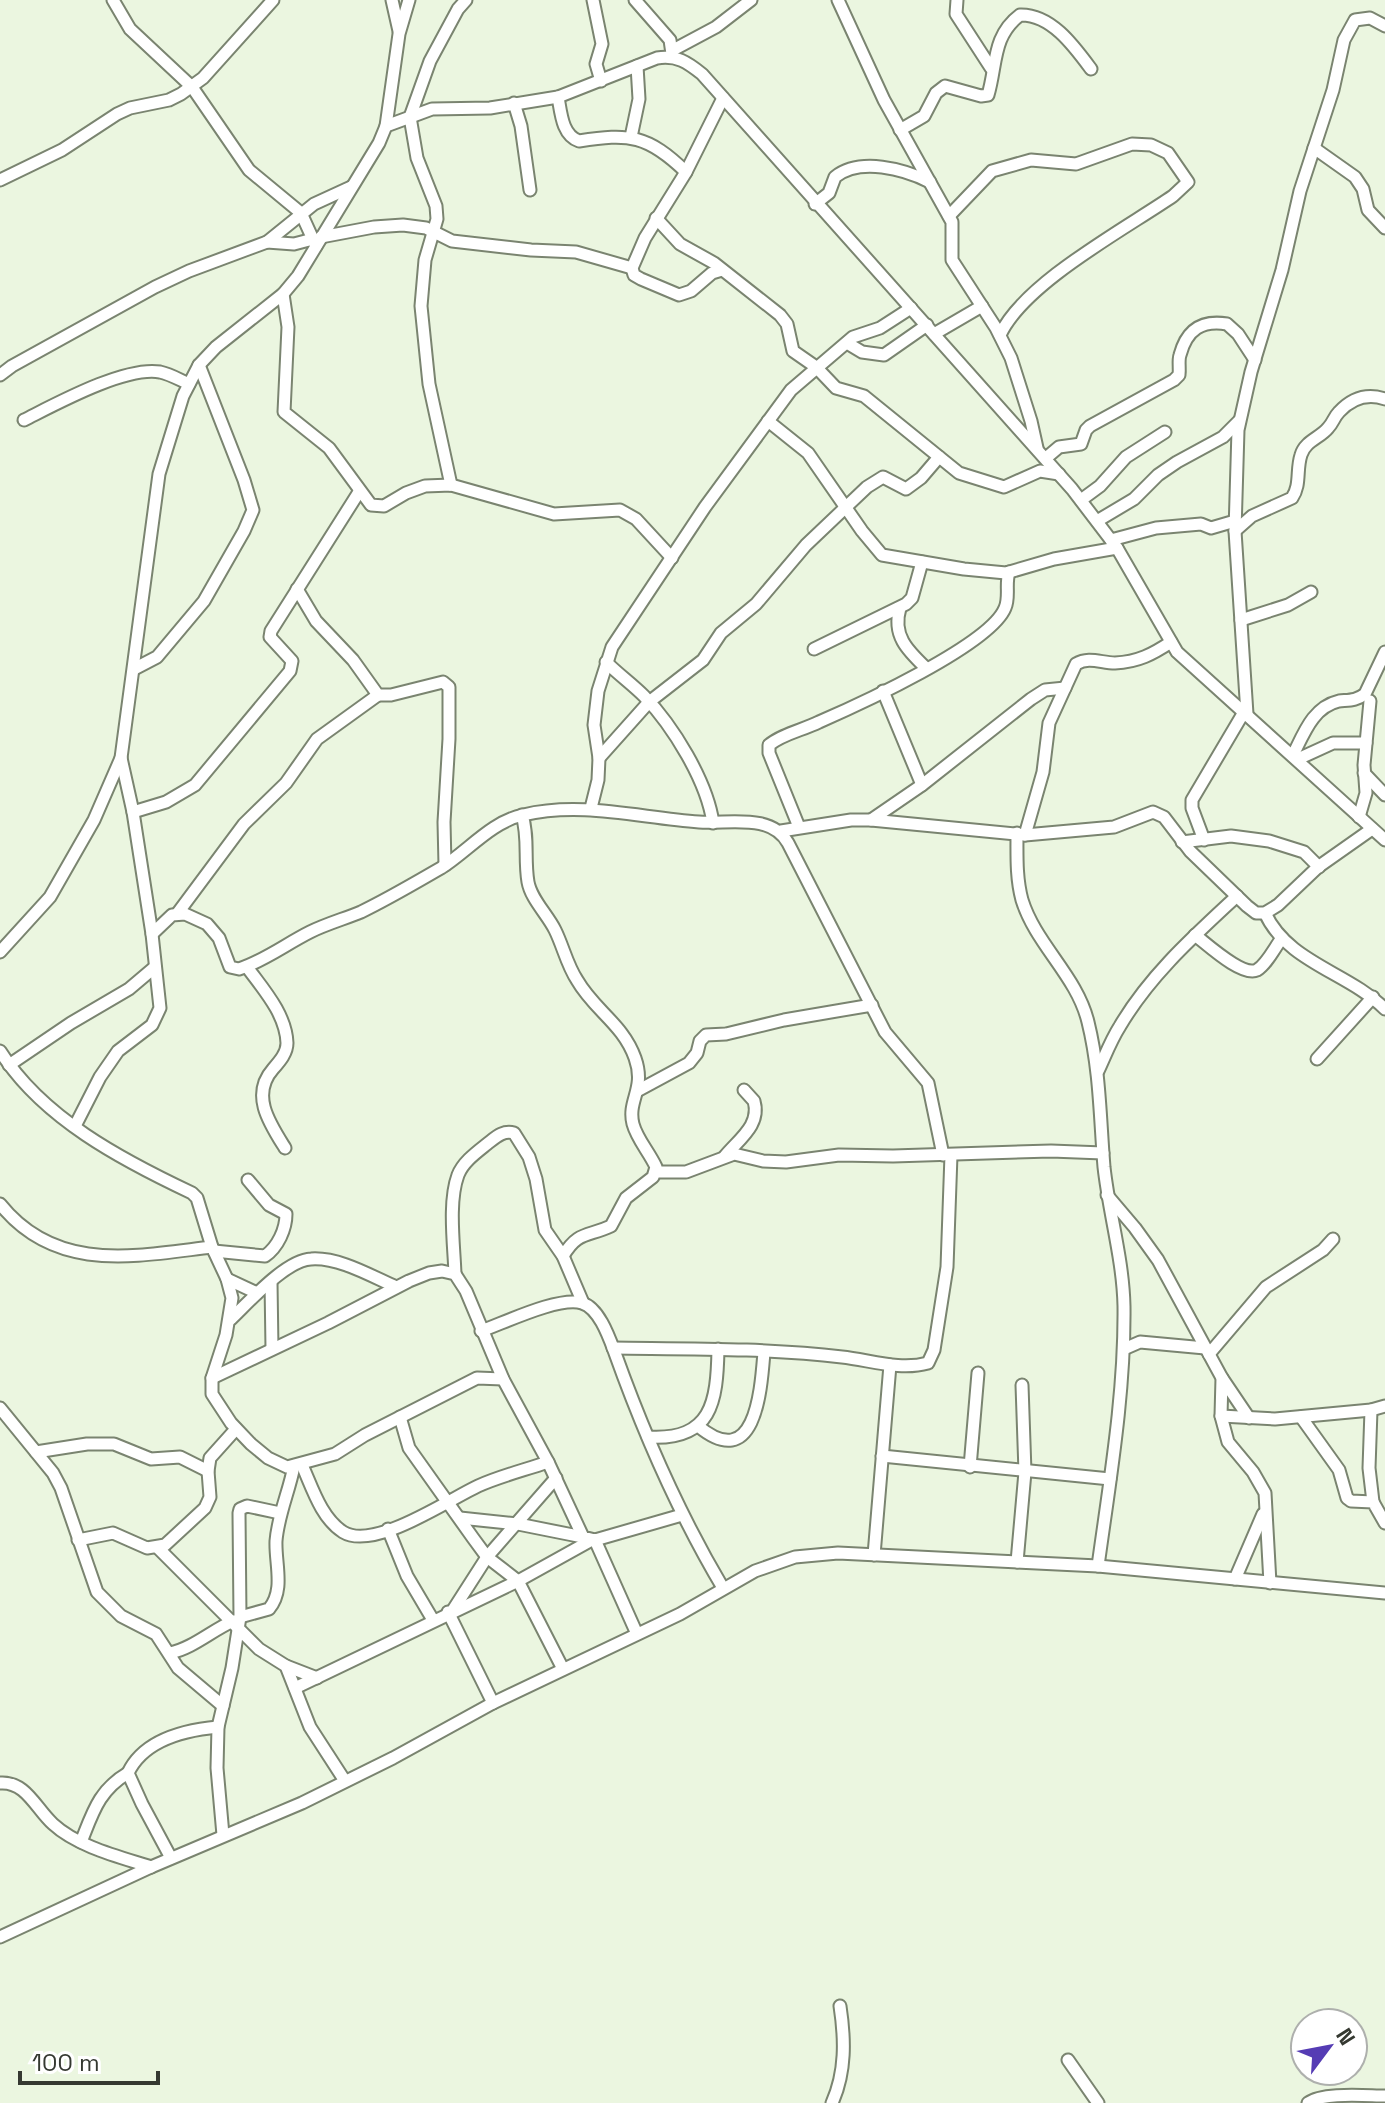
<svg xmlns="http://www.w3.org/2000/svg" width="1385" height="2103" viewBox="0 0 1385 2103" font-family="'Space Grotesk',sans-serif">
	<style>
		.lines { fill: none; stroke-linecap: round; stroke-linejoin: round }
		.street-casing { stroke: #7a8470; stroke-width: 15 }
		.street { stroke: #fff; stroke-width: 11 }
	</style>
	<rect width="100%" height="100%" fill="#ebf6e0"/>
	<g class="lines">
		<defs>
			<g id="street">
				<polyline points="113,0 130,29 192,87 249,170 301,213 316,246"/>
				<polyline points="392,0 399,31"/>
				<polyline points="593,0 602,44 596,64 601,81"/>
				<polyline points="635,0 670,40 672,54"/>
				<polyline points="838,0 884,100 952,222 952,260 996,328 1011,358 1031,421 1037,448"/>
				<polyline points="957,0 956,14 991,68"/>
				<polyline points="673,50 716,27 751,0"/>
				<path d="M558,97C561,113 562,135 579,141C629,133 648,135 686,172"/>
				<polyline points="514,103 521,126 530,190"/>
				<polyline points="386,126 399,34 409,0"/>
				<path d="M900,130L924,116L936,93L945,86L981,96L988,95C997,65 992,36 1020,15C1051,14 1074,46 1091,69"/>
				<polyline points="631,137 639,99 637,66"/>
				<polyline points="1314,148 1355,177 1363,189 1368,210 1385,228"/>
				<polyline points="0,180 62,150 117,114 130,108 169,100 181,94 203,78 273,0"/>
				<path d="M815,204L829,193L835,177C860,157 904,169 930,182"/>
				<path d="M949,216L992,171L1031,160L1076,164L1132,144L1151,145L1168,153L1188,182L1173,196C1125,229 1024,283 1000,335"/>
				<polyline points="656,218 680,244 714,263 780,315 787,324 793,351 816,367 836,388 864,396 959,473 1004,487 1040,471 1059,474"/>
				<polyline points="321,237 374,227 403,225 426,228 452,241 531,250 576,252 632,268"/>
				<polyline points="267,242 294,244 313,239"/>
				<polyline points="722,270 712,273 691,291 679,295 641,279 634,275 632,268 645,238 686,172 723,98"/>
				<polyline points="283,294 288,327 284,412 329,448 371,505 384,506 406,493 425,486 451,485 554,514 620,510 636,519 672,558"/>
				<polyline points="934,334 982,306"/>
				<polyline points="847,343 862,352 884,355 927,325"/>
				<polyline points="0,375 12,366 155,287 189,271 267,242 314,204 351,187"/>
				<path d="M24,420C56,404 125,366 160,372C170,374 180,380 189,384"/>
				<polyline points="768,421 808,453 862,531 882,555 964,569 1006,573 1054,559 1117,548"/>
				<path d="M1046,458L1059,447L1081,444L1086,430L1090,426L1174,380L1179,375C1180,368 1178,361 1180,355C1187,329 1202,320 1227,324L1238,334L1255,360"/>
				<polyline points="451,485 429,384 421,306 425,260 437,219 436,206 417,158 410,117 430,61 458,9 466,0"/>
				<polyline points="1081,500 1100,486 1126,457 1165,432"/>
				<polyline points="1097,521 1134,499 1158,475 1177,462 1223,437 1239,421"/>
				<path d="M1235,531L1252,516L1292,498C1301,485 1296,470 1301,455C1305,441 1320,438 1328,428C1333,423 1334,417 1339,412C1352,398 1367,393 1385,399"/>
				<polyline points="1111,540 1156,528 1201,524 1211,528 1235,521"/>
				<polyline points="297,589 316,621 353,660 378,695 391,695 443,682 449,687 449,739 444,822 445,865"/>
				<path d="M900,608C892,635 907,650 926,668"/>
				<polyline points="1241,620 1288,605 1311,592"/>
				<polyline points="814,649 906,604 912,598 922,562"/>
				<path d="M606,662C618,674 632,684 644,696C673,726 707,781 713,823"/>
				<polyline points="134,669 157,657 204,601 244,531 253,510 244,480 199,365"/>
				<polyline points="883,691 922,785"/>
				<polyline points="1247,714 1235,531 1238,430 1251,372 1282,270 1300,191 1333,90 1344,40 1355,20 1370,18 1385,26"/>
				<path d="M1293,755C1304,733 1313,707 1339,701C1349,700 1356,701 1365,694L1385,652"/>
				<polyline points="599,758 649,702 703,660 721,633 756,604 806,545 867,487 883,477 906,489 921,478 939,457"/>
				<polyline points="1298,759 1333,743 1366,743"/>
				<polyline points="1364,773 1385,795"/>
				<polyline points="591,808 598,780 599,758 594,725 598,691 612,647 705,507 791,390 853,337 880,328 911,308"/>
				<polyline points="133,812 166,802 195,785 290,671 292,661 270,637 271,631 359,492"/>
				<path d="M522,815C529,837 524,859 528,882C531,899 547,914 555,930C563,946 567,965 577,980C594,1010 623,1024 635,1058C646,1089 627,1100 633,1124C637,1139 649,1152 656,1167L653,1177L626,1198L611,1226C587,1237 578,1231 563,1256"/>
				<polyline points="1359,817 1366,793 1364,765 1370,701"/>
				<polyline points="871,820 922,785 1031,699 1045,690 1065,688"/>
				<path d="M799,827L769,753V745C782,734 803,730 819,722C858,705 990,645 1005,608C1010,597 1005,584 1009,572"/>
				<polyline points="781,831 851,820 871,820 1025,835 1114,827 1153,812 1164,817 1190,851 1247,906 1256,913 1265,913 1278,905 1318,867 1372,829"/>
				<path d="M1017,833C1017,855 1016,878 1022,900C1036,945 1077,976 1088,1022C1100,1070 1100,1119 1104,1167C1109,1213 1123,1259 1124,1306C1125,1393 1110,1479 1098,1566"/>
				<path d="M1025,835L1043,772L1049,723L1076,664C1089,656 1101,663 1115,663C1138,662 1153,654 1171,642"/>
				<polyline points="1204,840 1192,808 1192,800 1244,712"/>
				<polyline points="1182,842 1231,836 1269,841 1304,852 1319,867"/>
				<path d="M1265,913C1288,963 1348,972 1385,1009"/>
				<polyline points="177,914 244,824 286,783 317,739 378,695"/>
				<path d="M152,934L172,915L185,914L207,924L219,938L230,967L239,969C264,961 286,944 310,932C326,924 344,919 361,912C388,899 415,883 441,868C468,851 491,822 523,815C582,801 640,818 699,822C730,824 771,813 788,843L885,1032L928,1083L943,1155"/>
				<path d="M1195,935C1207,944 1242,977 1257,970C1267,964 1275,947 1282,938"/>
				<path d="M0,952L50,897L94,820L121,758L159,474L183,396L199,365L216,347L283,294L298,276L379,143L386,126L432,109L490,108L558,97L657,58C677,55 687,62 702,74L1072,489L1117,548L1177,652L1385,840"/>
				<path d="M247,967C263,989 286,1014 287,1043C287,1053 280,1061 273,1069C250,1095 270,1124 285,1148"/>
				<path d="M0,1051C42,1118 122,1160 192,1193L197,1198L212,1247L227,1279L232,1298L226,1335L212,1378V1394L231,1423L251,1444L268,1458L287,1467L335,1454L365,1435L477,1378L503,1379"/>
				<polyline points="1317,1059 1373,997"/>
				<polyline points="9,1065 71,1023 129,989 155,967"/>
				<path d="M1098,1071C1105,1056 1111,1040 1120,1026C1150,975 1194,936 1237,896"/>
				<polyline points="639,1090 689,1063 697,1053 700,1041 706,1035 726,1034 784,1020 872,1005"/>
				<polyline points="75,1126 100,1077 118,1051 152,1025 160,1008 152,934 133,812 121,758"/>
				<path d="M725,1156C739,1139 761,1125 754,1101L744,1090"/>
				<polyline points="656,1172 686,1172 734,1154 763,1161 786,1162 839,1155 893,1156 1051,1151 1103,1153"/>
				<polyline points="1107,1195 1135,1228 1158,1260 1222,1378 1221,1416 1228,1442 1253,1472 1265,1493 1270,1583"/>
				<path d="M0,1204C56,1274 135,1256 212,1247"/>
				<path d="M214,1251L265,1256C278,1247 286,1229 286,1214L269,1205L248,1180"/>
				<path d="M455,1274C454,1245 448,1202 458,1175C463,1162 477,1152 487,1144C496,1137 503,1130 514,1133L529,1157L536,1179L545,1230L563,1256L583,1303"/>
				<polyline points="227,1279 257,1293"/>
				<polyline points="271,1282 272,1349"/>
				<path d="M231,1319C249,1302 286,1260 311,1259C339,1257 371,1276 396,1287"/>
				<path d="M481,1331C504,1323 559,1296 582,1303C599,1308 609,1337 615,1353C644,1434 679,1514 723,1588"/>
				<path d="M613,1348C689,1349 766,1348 842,1357C870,1360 900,1371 928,1363L934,1350L947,1267L951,1155"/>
				<polyline points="1124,1349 1140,1342 1205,1348"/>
				<polyline points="1209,1354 1266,1287 1323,1250 1333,1239"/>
				<polyline points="212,1378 328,1323 409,1281 429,1273 442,1271 455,1274 466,1291 503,1379 548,1462 583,1537 595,1540 682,1515"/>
				<polyline points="1222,1378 1249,1418"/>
				<polyline points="0,1408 53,1473 61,1488 97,1592 121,1616 156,1634 178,1668 223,1706"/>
				<polyline points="1371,1410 1369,1468 1373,1502"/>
				<polyline points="1221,1416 1275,1419 1371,1410 1385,1406"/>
				<polyline points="400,1417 409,1448 473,1538 487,1557 518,1581 563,1669"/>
				<polyline points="1301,1417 1339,1470 1347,1498 1351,1501 1373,1502 1385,1523"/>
				<path d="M698,1426C756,1474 761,1389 764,1352"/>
				<path d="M648,1437C712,1441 717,1402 718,1349"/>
				<polyline points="36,1452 87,1444 114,1444 151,1459 180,1457 208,1471"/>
				<polyline points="882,1456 1110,1479"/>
				<path d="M302,1465C312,1487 321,1518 343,1532C374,1551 448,1500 478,1486C500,1476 525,1470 548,1462"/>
				<polyline points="970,1467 978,1373"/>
				<polyline points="460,1518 518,1524 583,1537"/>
				<polyline points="388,1529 407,1576 433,1620"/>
				<polyline points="78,1540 113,1533 147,1548 165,1545 205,1508 210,1497 208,1471 210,1458 236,1429"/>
				<polyline points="595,1540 637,1634"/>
				<polyline points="158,1548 259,1649 286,1666 310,1727 345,1781"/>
				<polyline points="874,1555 890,1365"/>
				<polyline points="1017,1562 1025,1472 1022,1385"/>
				<polyline points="1235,1579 1263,1514"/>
				<polyline points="453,1610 487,1557 556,1478"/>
				<polyline points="448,1612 493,1703"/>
				<path d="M240,1617L269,1609C285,1590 275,1564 276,1541C278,1515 289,1492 294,1466"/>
				<path d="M170,1653C193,1648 211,1631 233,1621"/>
				<polyline points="286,1666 317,1678"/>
				<polyline points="295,1688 518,1581 590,1541"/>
				<path d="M0,1783C26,1781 36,1809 53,1824C78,1847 120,1857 151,1867"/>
				<polyline points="223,1835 217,1768 218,1727 232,1668 240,1617 239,1513 240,1509 247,1506 280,1513"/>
				<path d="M81,1842C93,1812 99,1790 128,1773"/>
				<path d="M171,1858L142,1804L128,1773C144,1739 185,1730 218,1727"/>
				<polyline points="0,1937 151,1867 302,1803 393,1758 493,1703 680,1614 755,1571 795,1557 838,1553 1098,1566 1385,1593"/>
				<polyline points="1068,2060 1098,2103"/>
				<path d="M832,2103C846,2072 845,2039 840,2006"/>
				<path d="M1308,2103C1323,2092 1366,2096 1385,2096"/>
			</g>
		</defs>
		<use href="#street" class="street-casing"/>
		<use href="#street" class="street"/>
	</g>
	<g transform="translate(1329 2047) rotate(58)"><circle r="38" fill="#ffffff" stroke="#aeb0ad" stroke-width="2"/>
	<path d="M0-6L14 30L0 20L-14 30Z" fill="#553cb4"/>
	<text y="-12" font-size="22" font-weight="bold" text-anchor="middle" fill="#353931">N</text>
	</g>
	<path d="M20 2071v12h138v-12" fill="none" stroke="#353931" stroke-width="4"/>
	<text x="32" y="2071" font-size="24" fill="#353931" stroke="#ffffff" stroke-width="6" paint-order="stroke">100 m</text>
</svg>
